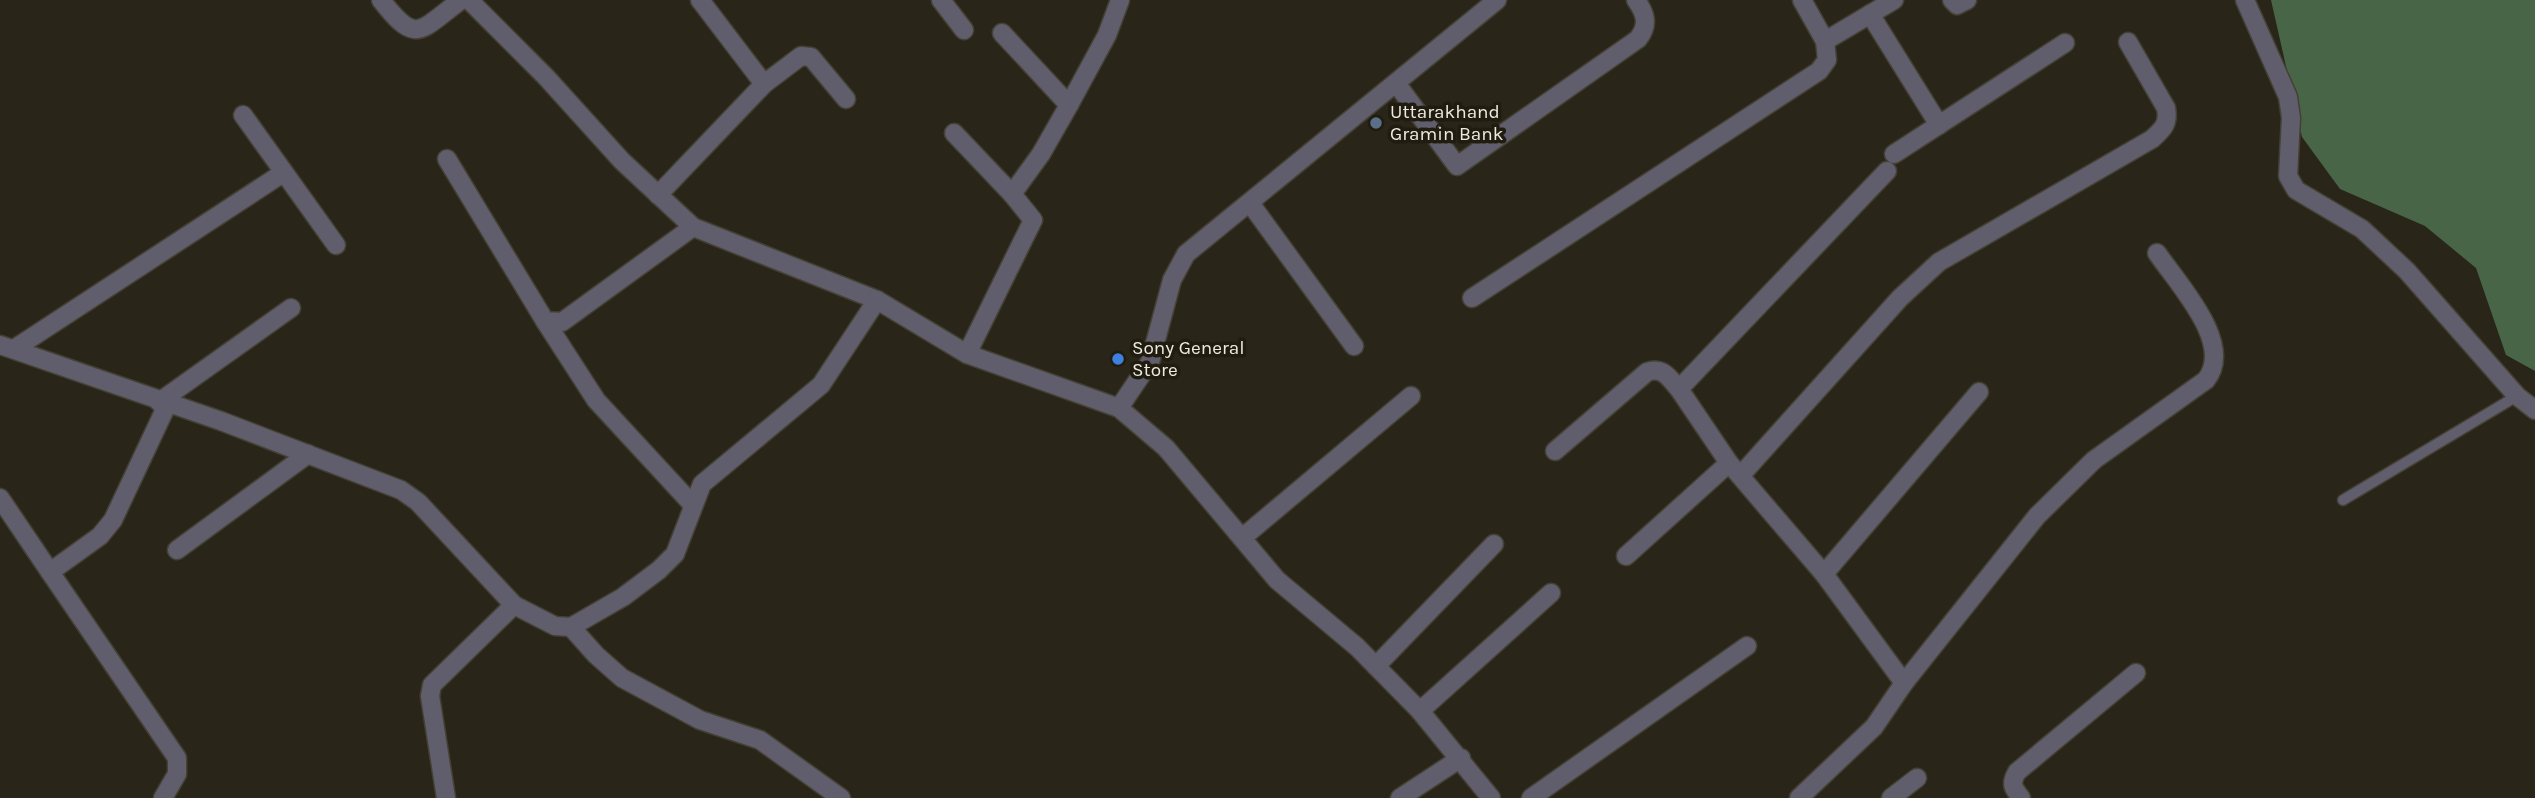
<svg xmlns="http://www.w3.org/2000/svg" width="2535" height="798" viewBox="0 0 2535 798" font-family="Karla,sans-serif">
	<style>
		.forest { fill: #486547 }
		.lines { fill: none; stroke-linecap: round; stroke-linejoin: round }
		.service-casing { stroke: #444134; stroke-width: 13 }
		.minor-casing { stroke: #444134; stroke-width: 21 }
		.service { stroke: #605d6d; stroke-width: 10 }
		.minor { stroke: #605d6d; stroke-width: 18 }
		.service-dot { fill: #5c6f8a; stroke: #201c0f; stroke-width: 2.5 }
		.shop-dot { fill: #3f7fe0; stroke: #201c0f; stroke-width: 2.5 }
		.labels { text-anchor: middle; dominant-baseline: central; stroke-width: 7; stroke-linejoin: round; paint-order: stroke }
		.poi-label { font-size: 19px; fill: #edeae2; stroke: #201c0f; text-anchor: start }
	</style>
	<rect width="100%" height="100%" fill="#292518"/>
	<polygon class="forest" points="2271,0 2535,0 2535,371 2506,355 2476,268 2425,226 2340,189 2302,137"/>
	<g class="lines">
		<defs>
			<polyline id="service" points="2343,500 2517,396"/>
			<g id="minor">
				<path d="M381,0C417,46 419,31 461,0"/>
				<polyline points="469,0 546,77 622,161 693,227 877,300 967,354 1119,408 1166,448 1277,580 1357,647 1420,711 1491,798"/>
				<polyline points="700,0 764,84"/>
				<polyline points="941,0 964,30"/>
				<polyline points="1952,0 1957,5 1967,0"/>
				<polyline points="2245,0 2288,97 2291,118 2288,176 2296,190 2362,229 2407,271 2517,396 2535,410"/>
				<polyline points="1870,14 1939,125"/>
				<polyline points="1825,41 1894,0"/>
				<path d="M1396,83L1457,166L1638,39C1649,25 1646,14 1636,0"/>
				<polyline points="1069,105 1107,35 1120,0"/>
				<polyline points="243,115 336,245"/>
				<polyline points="954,133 1012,194"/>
				<polyline points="1894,154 2065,43"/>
				<polyline points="447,159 545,321 562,322 693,227"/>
				<polyline points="1887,171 1679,389 1729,463 1824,574 1904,683"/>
				<polyline points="658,195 764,84 801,56 811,57 846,99"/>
				<polyline points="1250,203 1354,346"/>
				<polyline points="1472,298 1819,71 1827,60 1825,41 1802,0"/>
				<polyline points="545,321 596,400 693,505"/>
				<polyline points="0,345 221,421 401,490 418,502 514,605 555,626 571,627 623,597 659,570 675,554 702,484 821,385 877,300"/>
				<polyline points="14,349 283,173"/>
				<polyline points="967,354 1033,220 1012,194 1041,154 1069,105 1002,33"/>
				<polyline points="159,402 291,308"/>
				<polyline points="1119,408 1150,362 1172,280 1186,254 1497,0"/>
				<path d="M1555,451L1647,372C1663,366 1669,378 1679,389"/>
				<path d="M1741,475L1900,298L1939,262L2152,139C2163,129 2169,124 2166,108L2128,42"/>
				<polyline points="0,498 50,572 100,536 113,520 167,405"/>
				<polyline points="1242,538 1411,396"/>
				<polyline points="177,550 308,454"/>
				<polyline points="1626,556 1729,463"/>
				<polyline points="50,572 177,758 177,774 163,798"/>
				<polyline points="1824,574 1979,392"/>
				<polyline points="571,627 596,655 622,678 700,720 760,740 841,798"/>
				<polyline points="1376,666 1494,544"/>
				<polyline points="1420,711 1551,593"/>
				<polyline points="446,798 430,696 432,685 514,605"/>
				<polyline points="1400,798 1461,758"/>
				<polyline points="1531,798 1747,646"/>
				<path d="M1799,798L1874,727L1904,683L2037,516L2094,460L2206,380C2235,344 2178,284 2157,253"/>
				<polyline points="1891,798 1917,778"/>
				<path d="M2021,798C2013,788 2010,784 2017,772L2136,673"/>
			</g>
		</defs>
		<use href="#service" class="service-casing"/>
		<use href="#minor" class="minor-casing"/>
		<use href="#service" class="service"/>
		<use href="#minor" class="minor"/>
	</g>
	<circle class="service-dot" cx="1376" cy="123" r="7"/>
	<circle class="shop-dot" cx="1118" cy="359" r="7"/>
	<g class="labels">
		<g class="poi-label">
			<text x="1390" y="112">Uttarakhand<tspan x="1390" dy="22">Gramin Bank</tspan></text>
			<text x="1132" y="348">Sony General<tspan x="1132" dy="22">Store</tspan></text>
		</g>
	</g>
</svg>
